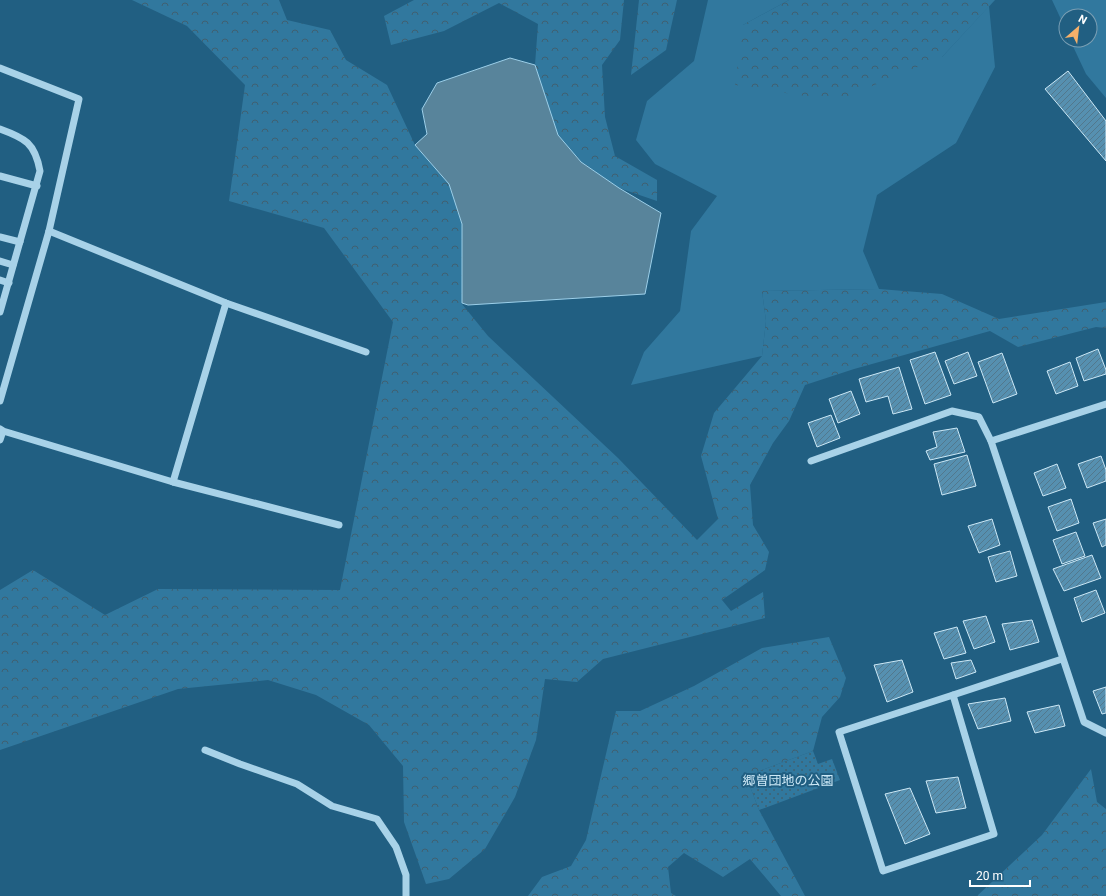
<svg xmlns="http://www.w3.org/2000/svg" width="1106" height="896" viewBox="0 0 1106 896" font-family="Roboto,'Noto Sans JP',sans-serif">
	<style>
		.grass { fill: #31789e }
		.forest { fill: url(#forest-crowns) }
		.park { fill: url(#park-dots) }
		.water { fill: #58849b; stroke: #9ccfe9 }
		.building { fill: url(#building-hatch); stroke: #cce8f6 }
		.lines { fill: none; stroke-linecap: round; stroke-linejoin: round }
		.minor { stroke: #a8d2e8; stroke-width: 7 }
		.labels { text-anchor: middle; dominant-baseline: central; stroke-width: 4; stroke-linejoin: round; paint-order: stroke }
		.park-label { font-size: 13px; fill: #cce8f6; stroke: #215f82 }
	</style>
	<defs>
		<pattern id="forest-crowns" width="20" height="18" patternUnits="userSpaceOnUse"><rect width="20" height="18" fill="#31789e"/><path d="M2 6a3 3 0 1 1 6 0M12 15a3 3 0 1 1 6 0" fill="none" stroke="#406071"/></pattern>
		<pattern id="park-dots" width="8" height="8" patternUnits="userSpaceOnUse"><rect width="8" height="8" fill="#31789e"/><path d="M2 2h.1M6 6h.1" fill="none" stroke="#406071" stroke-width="1.8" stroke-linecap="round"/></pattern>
		<pattern id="building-hatch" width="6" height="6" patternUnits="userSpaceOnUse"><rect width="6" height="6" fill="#5690b0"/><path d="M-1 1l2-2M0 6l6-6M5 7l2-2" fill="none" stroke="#52788d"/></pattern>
	</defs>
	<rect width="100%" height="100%" fill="#215f82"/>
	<g class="grass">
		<polygon points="708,0 789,0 743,25 942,57 989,6 995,67 956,143 877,195 863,251 879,289 762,291 766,321 762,356 631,385 644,352 680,311 691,231 717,196 655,164 636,140 647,101 694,61"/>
		<polygon points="1052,0 1106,0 1106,98 1086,74 1070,40 1090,40 1090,16 1066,16 1066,30"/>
	</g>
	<g class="forest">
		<polygon points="132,0 279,0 287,20 330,30 346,60 387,85 415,145 449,184 462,224 462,304 488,336 618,458 697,540 718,519 701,456 714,413 762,356 766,321 762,291 879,289 942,294 999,319 1106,302 1106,328 1096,327 1018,347 990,331 854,369 805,385 789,421 773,443 750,485 753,525 769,552 765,570 722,600 731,611 763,592 765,618 603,659 577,682 545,679 536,740 515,797 485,849 449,879 426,884 404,822 403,766 369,725 316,695 268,680 178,689 0,750 0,590 33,570 105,615 158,589 340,590 393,322 324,228 229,201 245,85 187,26"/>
		<polygon points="414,0 624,0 620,40 602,65 605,117 615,156 657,180 657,201 619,188 581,162 557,135 535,65 538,24 499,3 444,31 391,45 384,16"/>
		<polygon points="639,0 677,0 666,50 631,75"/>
		<polygon points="789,0 995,0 942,57 836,101 735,85 743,25"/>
		<polygon points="829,637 846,678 840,697 822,717 813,751 746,776 759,810 805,896 781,896 750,859 723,877 684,853 668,867 671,893 676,896 528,896 542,877 571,866 586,840 616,711 640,711 694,686 762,648"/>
		<polygon points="1091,769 1097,802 1106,809 1106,896 977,896 1042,835"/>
	</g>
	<polygon class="park" points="813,751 818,764 832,759 840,780 759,810 746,776"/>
	<polygon class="water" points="510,58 535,65 558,135 581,162 619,188 661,213 645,294 468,305 462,303 462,224 449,184 415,145 427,134 422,109 437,83"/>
	<g class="building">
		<polygon points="1068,71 1106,121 1106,161 1045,89"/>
		<polygon points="1098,349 1106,370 1106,374 1084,381 1076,358"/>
		<polygon points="935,352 951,395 925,404 910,360"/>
		<polygon points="968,352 977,376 954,384 945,361"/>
		<polygon points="1002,353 1017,394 993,403 978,362"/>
		<polygon points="1070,362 1078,386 1056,394 1047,371"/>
		<polygon points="899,367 912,409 893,414 888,396 866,402 859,379"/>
		<polygon points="851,391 860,414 838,423 829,399"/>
		<polygon points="831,415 840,438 817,447 808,423"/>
		<polygon points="957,428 965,452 930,460 926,451 937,447 933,432"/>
		<polygon points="967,455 976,486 942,495 934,464"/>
		<polygon points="1101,456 1106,470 1106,481 1087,488 1078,464"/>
		<polygon points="1057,464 1066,488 1043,496 1034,473"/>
		<polygon points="1071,499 1079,523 1057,531 1048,507"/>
		<polygon points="992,519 1000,545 979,553 968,526"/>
		<polygon points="1106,519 1106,545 1102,547 1093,523"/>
		<polygon points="1076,532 1085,556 1062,564 1053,540"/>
		<polygon points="1010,551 1017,576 996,582 988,557"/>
		<polygon points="1092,555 1101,578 1064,591 1053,569"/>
		<polygon points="1096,590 1105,613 1082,622 1074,598"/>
		<polygon points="986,616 995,642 974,649 963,621"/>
		<polygon points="1032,620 1039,642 1010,650 1002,624"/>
		<polygon points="957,627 966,653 944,659 934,633"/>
		<polygon points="902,660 913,692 887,702 874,665"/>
		<polygon points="971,660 976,672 956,679 951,663"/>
		<polygon points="1106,687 1106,713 1102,714 1093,691"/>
		<polygon points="1005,698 1011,721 978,729 968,704"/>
		<polygon points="1059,705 1065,726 1035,733 1027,712"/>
		<polygon points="958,777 966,808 936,813 926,781"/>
		<polygon points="910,788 930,834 905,844 885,794"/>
	</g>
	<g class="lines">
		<g class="minor">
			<polyline points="0,68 79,99 49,231 0,401"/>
			<path d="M0,129C25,138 35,143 40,171L0,312"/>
			<polyline points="0,176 37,186"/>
			<polyline points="49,231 226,303 366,352"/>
			<polyline points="0,237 20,242"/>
			<polyline points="0,261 13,265"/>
			<polyline points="0,280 9,283"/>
			<polyline points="0,429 3,431 173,482 339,525"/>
			<polyline points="0,440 3,431"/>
			<polyline points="991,441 1106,404"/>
			<polyline points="811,461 952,411 979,417 991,441 1084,722 1106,733"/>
			<polyline points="173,482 226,303"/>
			<polygon points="953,695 994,834 883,871 839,732"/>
			<polyline points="953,695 1062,659"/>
			<polyline points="205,750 240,764 297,784 332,806 377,819 396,847 406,875 406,896"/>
		</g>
	</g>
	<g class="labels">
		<g class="park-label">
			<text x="788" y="780">郷曽団地の公園</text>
		</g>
	</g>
	<g transform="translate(1078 28) rotate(28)"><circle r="19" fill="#215f82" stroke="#7a9fb4"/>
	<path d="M0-3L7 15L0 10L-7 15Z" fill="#f4b06a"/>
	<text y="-6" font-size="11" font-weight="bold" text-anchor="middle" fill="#ffffff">N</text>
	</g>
	<path d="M970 880v6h60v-6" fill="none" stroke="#ffffff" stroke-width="2"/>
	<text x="976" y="880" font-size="12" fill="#ffffff" stroke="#215f82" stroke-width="3" paint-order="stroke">20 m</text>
</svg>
